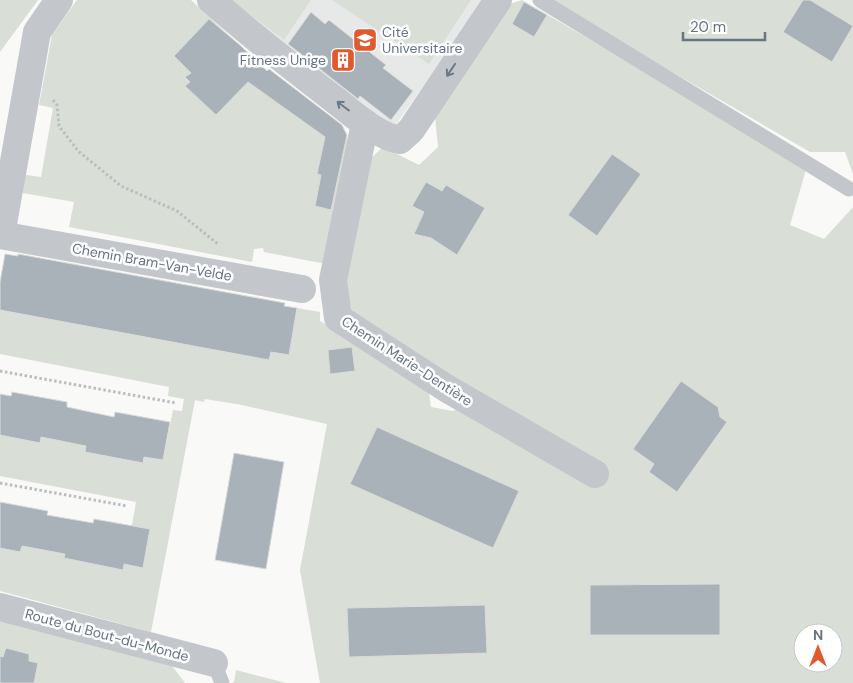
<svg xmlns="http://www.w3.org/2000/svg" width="853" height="683" viewBox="0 0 853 683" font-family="'DM Sans',sans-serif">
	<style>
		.built { fill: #e7e8e8 }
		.green { fill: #d9ded6; fill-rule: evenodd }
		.building { fill: #a9b2b8; stroke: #dbdbd9 }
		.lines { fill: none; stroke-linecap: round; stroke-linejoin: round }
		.path { stroke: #bbbec1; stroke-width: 3; stroke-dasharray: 2.5 2.5; stroke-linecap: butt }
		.lane { stroke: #c3c7cb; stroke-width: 15 }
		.street { stroke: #c3c7cb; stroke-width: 28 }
		.oneway { stroke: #6a7986 }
		.labels { text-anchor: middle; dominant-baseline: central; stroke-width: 5; stroke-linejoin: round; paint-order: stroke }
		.poi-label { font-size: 14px; fill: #657582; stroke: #fff; text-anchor: start }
		.street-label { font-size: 14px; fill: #657582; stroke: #fff }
	</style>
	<rect width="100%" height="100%" fill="#f9f9f7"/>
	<polygon class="built" points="223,0 481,0 437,67 392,130"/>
	<g class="green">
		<polygon points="0,0 38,0 0,52"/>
		<path d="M77,0H191L263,67L332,117C341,126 347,133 349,146L326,264L264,252L263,248L254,249L252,262L69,227L74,202L23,193L18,188L20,174L41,177L53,108L39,105L52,35Z"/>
		<polygon points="231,0 311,0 284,40"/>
		<polygon points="332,0 471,0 429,64"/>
		<path d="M522,0L807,166L790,225L824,239L853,207V683H320L300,570L327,424L242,405L205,399L204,402L195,400L151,632L0,591V547L20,552L22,546L41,550L46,522L70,527L72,519L93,523L94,519L112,522L111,526L131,530L136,502L0,476V436H2L4,430L20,439L40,443L41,437L60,441L89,427L85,452L143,463L144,457L163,460L173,410L182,411L184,399L168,396L169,387L0,354V310L15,313L17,305L288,355L297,308L320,312V321L428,386L431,407L453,411L462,405L361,328L342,298L367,162L383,147L419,165L438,147L435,116L510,4ZM803,633H833V663H803Z"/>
		<polygon points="548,0 853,0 853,174 845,152 810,152"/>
		<polygon points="0,621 172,666 185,683 0,683"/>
		<polygon points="236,670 286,683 232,683 234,682"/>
	</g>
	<g class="building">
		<polygon points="803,0 810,0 853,26 832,62 783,32"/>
		<polygon points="524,2 547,15 534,37 512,24"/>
		<polygon points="311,12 325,24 329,20 386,65 383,68 413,91 391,120 360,96 358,99 288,44"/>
		<polygon points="209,19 241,46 267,71 269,69 342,125 347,135 331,210 315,206 321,175 317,174 325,137 248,82 216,115 185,86 190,82 185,77 191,73 174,56"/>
		<polygon points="612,154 641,174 597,236 568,215"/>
		<polygon points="426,182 442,191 446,185 485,208 457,255 431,238 414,234 424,212 412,206"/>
		<polygon points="5,254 18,256 18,254 285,303 284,306 297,308 289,355 271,352 269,360 0,310 0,282"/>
		<polygon points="352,347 355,371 330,374 328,350"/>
		<polygon points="681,381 718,407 720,417 727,422 677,492 649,472 654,464 633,449"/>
		<polygon points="12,392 67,402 67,407 114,417 115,412 170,422 163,460 144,457 143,463 85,452 86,446 41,437 40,443 0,435 0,394 11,396"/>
		<polygon points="377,427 519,491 493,548 350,484"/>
		<polygon points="234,453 284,462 266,569 215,560"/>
		<polygon points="0,502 48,511 47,515 93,523 94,519 150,529 143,568 124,564 123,570 64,558 65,554 22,546 20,552 0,548"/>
		<polygon points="720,584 720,635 590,635 590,585"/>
		<polygon points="485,605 487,653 349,657 347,608"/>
		<polygon points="6,648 29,654 29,661 38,663 34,683 0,683 0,656 3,657"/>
	</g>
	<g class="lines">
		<g class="path">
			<polyline points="53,100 57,105 59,126 78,151 121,186 177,211 218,244"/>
			<polyline points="0,371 176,403"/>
			<polyline points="0,483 127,506"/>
		</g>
		<g class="lane">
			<polyline points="540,0 849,189"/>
			<polyline points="214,663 222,683"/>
		</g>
		<g class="street">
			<path d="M211,0C251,35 293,68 335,100C353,114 377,136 400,140L411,130L498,0"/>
			<polyline points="365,123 333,280 338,318 446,388 595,474"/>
			<polyline points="0,235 302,289"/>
			<polyline points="1,235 37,32 59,0"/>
			<polyline points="0,607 214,663"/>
		</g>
	</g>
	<defs><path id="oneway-shaft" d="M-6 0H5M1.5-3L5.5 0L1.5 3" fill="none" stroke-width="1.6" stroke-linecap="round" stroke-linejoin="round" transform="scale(1.25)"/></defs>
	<g class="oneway">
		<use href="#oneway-shaft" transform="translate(451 70) rotate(124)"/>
		<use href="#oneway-shaft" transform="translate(343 106) rotate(-143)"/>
	</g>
	<defs>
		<symbol id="university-square" viewBox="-11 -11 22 22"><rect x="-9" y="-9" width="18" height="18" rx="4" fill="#e2592e" stroke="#fff"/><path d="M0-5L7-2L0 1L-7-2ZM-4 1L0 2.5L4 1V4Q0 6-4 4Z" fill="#fff"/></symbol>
		<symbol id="building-square" viewBox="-11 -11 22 22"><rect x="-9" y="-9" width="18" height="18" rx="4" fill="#e2592e" stroke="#fff"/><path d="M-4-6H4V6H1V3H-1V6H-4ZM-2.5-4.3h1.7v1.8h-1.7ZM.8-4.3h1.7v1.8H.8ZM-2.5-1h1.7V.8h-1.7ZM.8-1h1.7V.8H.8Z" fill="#fff"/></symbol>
	</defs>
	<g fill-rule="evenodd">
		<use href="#university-square" x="351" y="26" width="28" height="28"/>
		<use href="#building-square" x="329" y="46" width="28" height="28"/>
	</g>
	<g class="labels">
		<g class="poi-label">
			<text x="382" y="32">Cité<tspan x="382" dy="16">Universitaire</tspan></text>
			<text x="326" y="60" text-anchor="end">Fitness Unige</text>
		</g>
		<g class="street-label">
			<text transform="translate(152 262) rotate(10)">Chemin Bram-Van-Velde</text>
			<text transform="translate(407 361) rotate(33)">Chemin Marie-Dentière</text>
			<text transform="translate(107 635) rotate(15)">Route du Bout-du-Monde</text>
		</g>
	</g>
	<g transform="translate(818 648)"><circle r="24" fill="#ffffff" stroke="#c1c8cd"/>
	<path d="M0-4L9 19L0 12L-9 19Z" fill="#e2592e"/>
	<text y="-8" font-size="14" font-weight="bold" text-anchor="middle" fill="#657582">N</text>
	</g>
	<path d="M683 32v8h82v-8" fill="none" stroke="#657582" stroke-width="2.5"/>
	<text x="690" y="32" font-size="15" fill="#657582" stroke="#ffffff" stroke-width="4" paint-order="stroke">20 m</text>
</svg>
